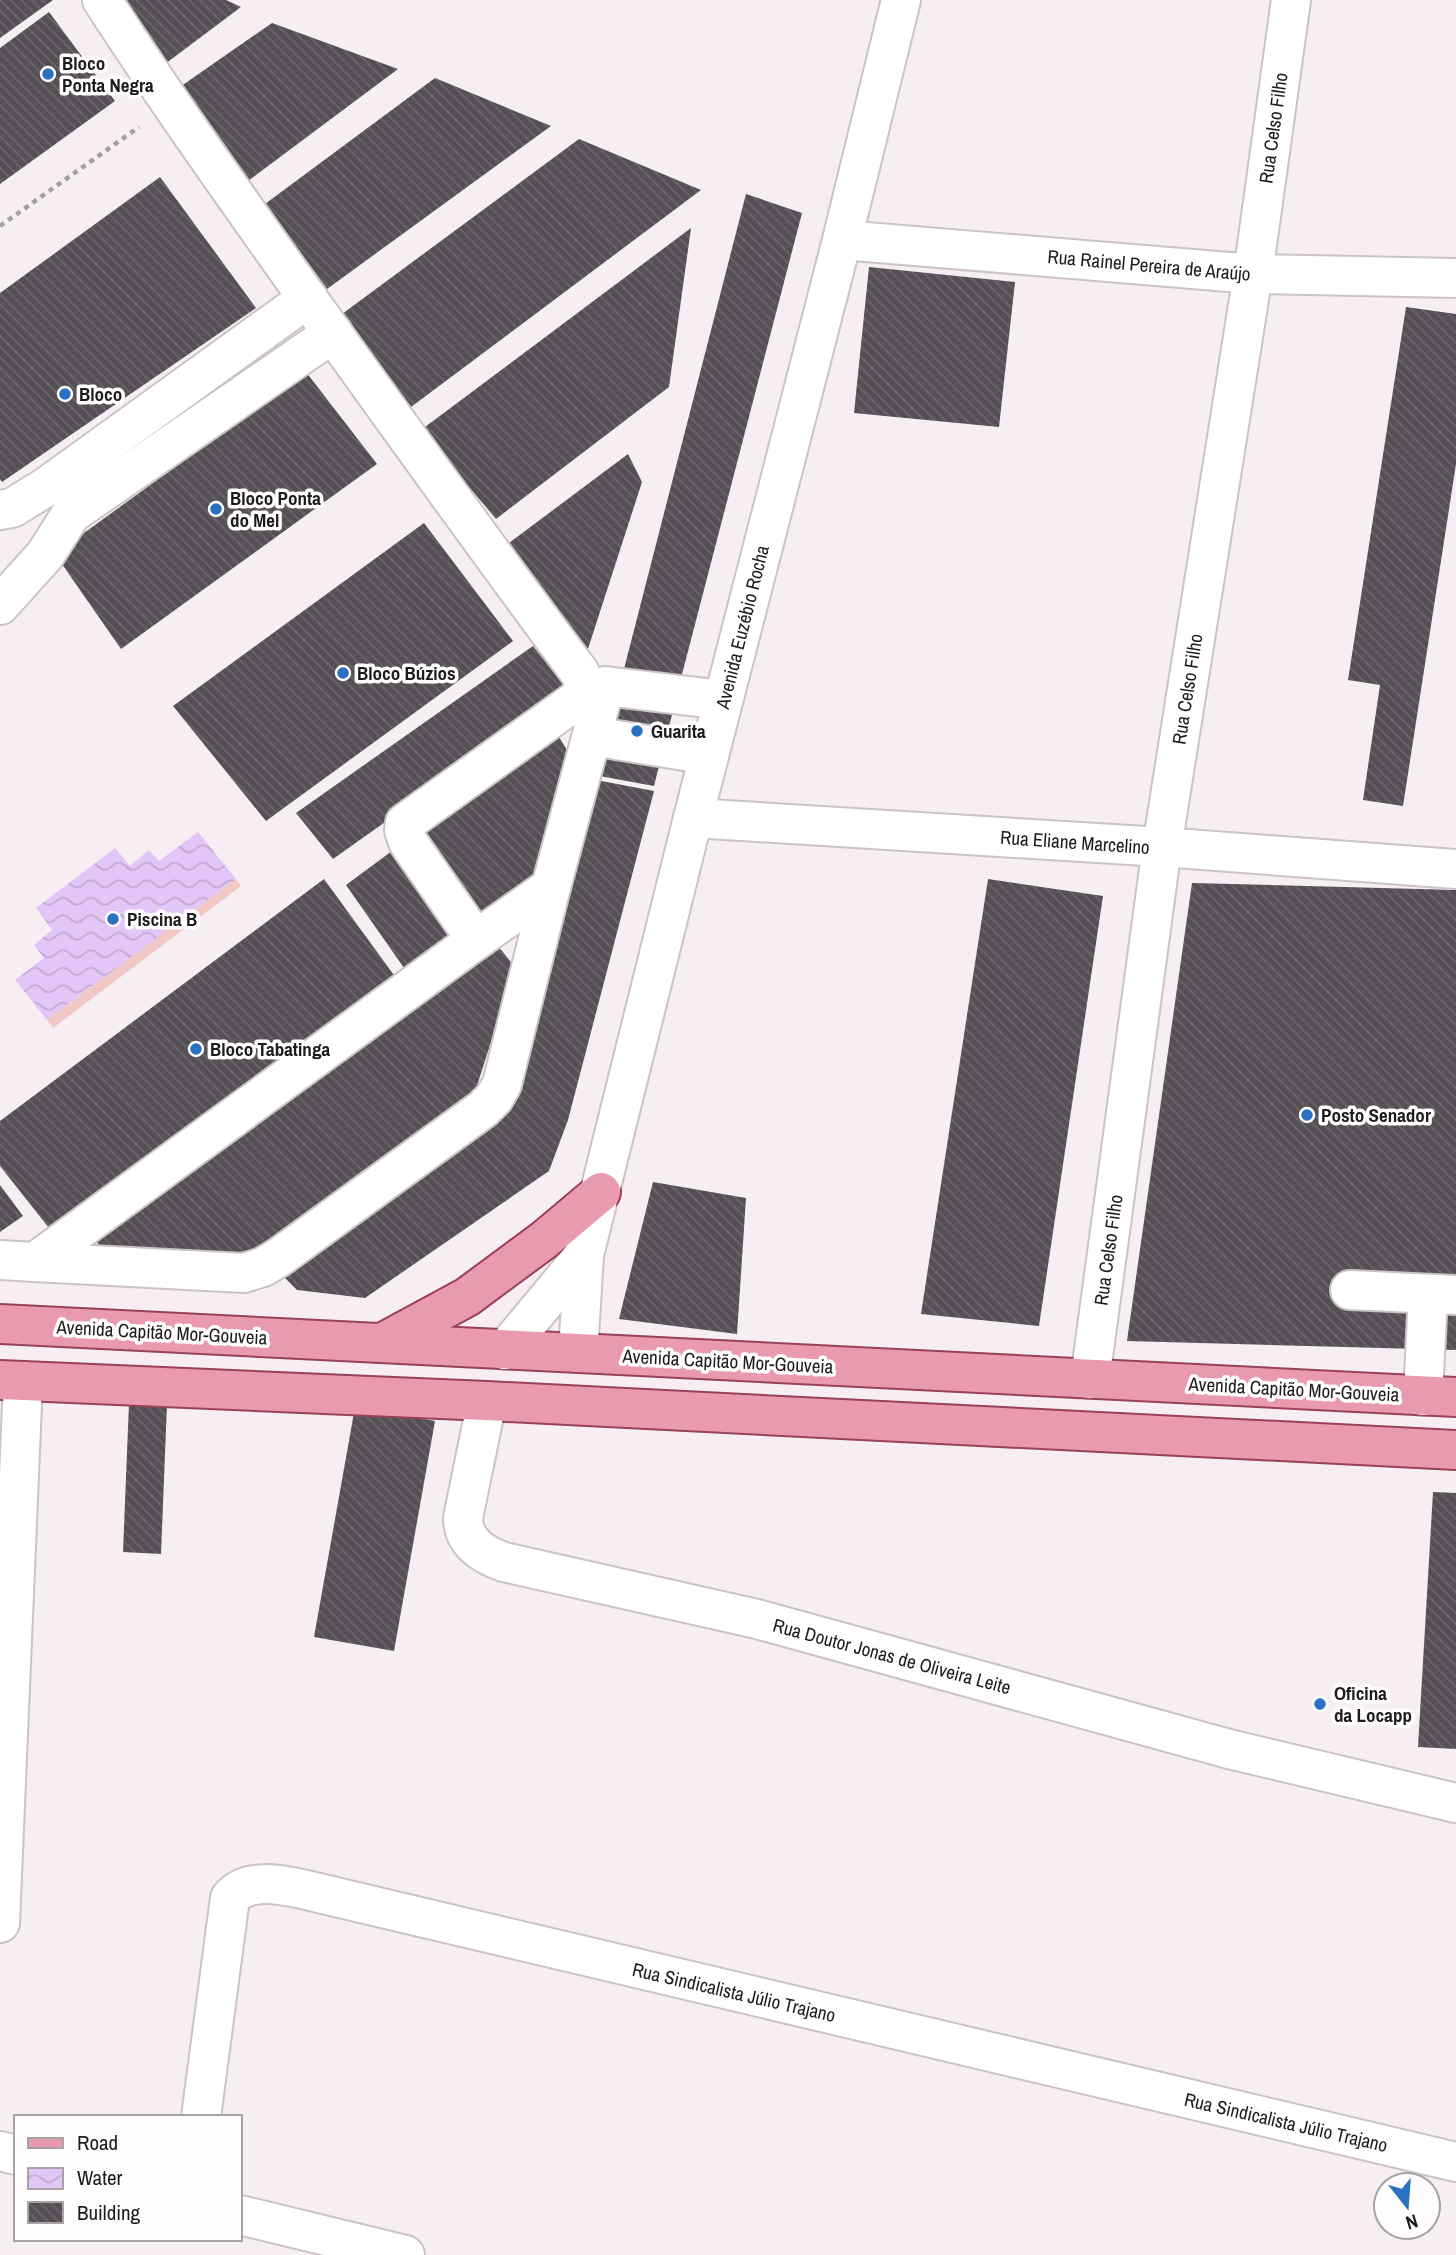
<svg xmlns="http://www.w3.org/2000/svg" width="1456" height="2255" viewBox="0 0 1456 2255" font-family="'Archivo Narrow',sans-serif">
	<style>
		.garden { fill: #f1c8c4 }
		.water { fill: url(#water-waves) }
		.building { fill: url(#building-back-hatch) }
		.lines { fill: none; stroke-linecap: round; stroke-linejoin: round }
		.minor-casing { stroke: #ccc3c7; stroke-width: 42 }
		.major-casing { stroke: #984158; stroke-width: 42 }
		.path { stroke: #a49ea1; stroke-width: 4.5; stroke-dasharray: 5 5; stroke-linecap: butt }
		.minor { stroke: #fff; stroke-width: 38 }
		.major { stroke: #e99aaf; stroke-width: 38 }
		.poi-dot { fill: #2a71c2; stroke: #fffdfe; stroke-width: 2.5 }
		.labels { text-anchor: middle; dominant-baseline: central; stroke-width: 7; stroke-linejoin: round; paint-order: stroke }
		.poi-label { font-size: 19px; font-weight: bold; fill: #1e1b1c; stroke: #fffdfe; text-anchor: start }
		.street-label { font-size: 19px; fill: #1e1b1c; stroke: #fffdfe }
	</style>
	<defs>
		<pattern id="water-waves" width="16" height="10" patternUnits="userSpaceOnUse" patternTransform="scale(1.75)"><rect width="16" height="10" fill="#e2c6f8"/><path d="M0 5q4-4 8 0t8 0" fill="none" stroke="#c1aad4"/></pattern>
		<pattern id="building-back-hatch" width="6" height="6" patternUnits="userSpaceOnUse" patternTransform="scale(1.75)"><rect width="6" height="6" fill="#555055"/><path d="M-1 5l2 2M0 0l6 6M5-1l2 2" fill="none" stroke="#6a6569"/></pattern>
	</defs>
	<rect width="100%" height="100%" fill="#f6eef2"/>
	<polygon class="garden" points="236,879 241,886 53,1028 47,1020"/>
	<polygon class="water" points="198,832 236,879 47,1020 15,980 44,958 34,945 52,930 36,908 115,848 130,866 149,850 159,861"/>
	<g class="building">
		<polygon points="0,0 53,0 0,38"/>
		<polygon points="118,0 226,0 241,7 161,67"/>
		<polygon points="49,12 115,101 0,184 0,48"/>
		<polygon points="272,23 398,69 248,181 177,89"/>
		<polygon points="435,78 551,126 327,289 265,204"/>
		<polygon points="579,139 701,190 411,407 338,317"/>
		<polygon points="160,177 256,308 2,482 0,479 0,293"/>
		<polygon points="746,194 802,213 680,682 624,669"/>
		<polygon points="691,228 669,387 496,519 421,430"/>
		<polygon points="869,267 1015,282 999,427 854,413"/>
		<polygon points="1406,307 1456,314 1456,464 1403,806 1363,800 1380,685 1348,680"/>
		<polygon points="306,372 377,464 121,649 55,554"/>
		<polygon points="628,454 642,482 586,655 505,546"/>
		<polygon points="424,523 513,641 266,821 173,706"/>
		<polygon points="533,646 570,691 333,859 296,813"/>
		<polygon points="621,675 679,687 654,786 594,775"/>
		<polygon points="556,732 573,760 534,884 483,927 417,830"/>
		<polygon points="591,779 654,791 568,1120 549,1171 365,1298 297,1290 279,1272 505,1110"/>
		<polygon points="396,848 460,938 409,975 346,885"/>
		<polygon points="324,879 396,978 49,1228 0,1166 0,1121"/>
		<polygon points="988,879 1103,896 1039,1326 921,1314"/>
		<polygon points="1192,883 1456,890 1456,1350 1127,1341"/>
		<polygon points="498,946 515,967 474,1095 238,1264 104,1256 91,1230"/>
		<polygon points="653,1182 746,1198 737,1334 619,1319"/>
		<polygon points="0,1185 23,1216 0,1232"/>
		<polygon points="129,1403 167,1404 161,1554 123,1552"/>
		<polygon points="355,1407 435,1421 394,1651 314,1637"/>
		<polygon points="1433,1492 1456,1493 1456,1749 1418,1747"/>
	</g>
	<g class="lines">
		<defs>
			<g id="minor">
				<polyline points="842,240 1253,274 1456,278"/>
				<polyline points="0,510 12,508 46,487 308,298"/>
				<polyline points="0,605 45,555 71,514 333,333"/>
				<polyline points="592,736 709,755"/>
				<polyline points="693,818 1162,847 1456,869"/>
				<polyline points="476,940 551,887"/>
				<path d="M0,1260L35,1262L476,940L408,842L404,830L405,823L581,697L584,684L580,673C487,549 397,423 306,296C237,198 167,101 102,0"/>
				<polyline points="35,1262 244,1273 263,1267 278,1258 483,1109 494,1098 502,1084 551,887 605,686 723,700"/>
				<polyline points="1350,1290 1456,1295"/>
				<polyline points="505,1350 584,1255"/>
				<polyline points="578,1353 584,1255 693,818 842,240 901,0"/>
				<polyline points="1090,1379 1162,847 1253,274 1291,0"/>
				<polyline points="1423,1396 1428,1294"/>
				<path d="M487,1401L463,1518C463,1542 483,1555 504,1562L757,1619L1229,1749L1456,1803"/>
				<polyline points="0,1923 23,1381"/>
				<path d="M201,2117L230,1898C247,1878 278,1884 302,1889L1456,2162"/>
				<polyline points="0,2151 16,2155"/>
				<polyline points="240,2215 405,2255"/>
			</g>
			<g id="major">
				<polyline points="0,1324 1456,1397"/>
				<polyline points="382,1343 467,1297 544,1240 601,1192"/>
				<polyline points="0,1380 487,1401 1456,1450"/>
			</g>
		</defs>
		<use href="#minor" class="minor-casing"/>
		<use href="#major" class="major-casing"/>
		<polyline class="path" points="0,226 139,127"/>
		<use href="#minor" class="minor"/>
		<use href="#major" class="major"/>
	</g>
	<g class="poi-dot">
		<circle cx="48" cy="74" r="7"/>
		<circle cx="65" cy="394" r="7"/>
		<circle cx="216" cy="509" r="7"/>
		<circle cx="343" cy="673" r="7"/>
		<circle cx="637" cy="731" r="7"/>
		<circle cx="113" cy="919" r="7"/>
		<circle cx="196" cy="1049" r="7"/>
		<circle cx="1307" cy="1115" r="7"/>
		<circle cx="1320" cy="1704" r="7"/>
	</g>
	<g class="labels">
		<g class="poi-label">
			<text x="62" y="63">Bloco<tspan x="62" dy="22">Ponta Negra</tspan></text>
			<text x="79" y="394">Bloco</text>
			<text x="230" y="498">Bloco Ponta<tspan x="230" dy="22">do Mel</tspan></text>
			<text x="357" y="673">Bloco Búzios</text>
			<text x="651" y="731">Guarita</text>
			<text x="127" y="919">Piscina B</text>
			<text x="210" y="1049">Bloco Tabatinga</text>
			<text x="1321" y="1115">Posto Senador</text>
			<text x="1334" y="1693">Oficina<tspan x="1334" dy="22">da Locapp</tspan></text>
		</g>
		<g class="street-label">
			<text transform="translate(1273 128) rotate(-82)">Rua Celso Filho</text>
			<text transform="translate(1149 265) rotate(5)">Rua Rainel Pereira de Araújo</text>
			<text transform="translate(742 627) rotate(-76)">Avenida Euzébio Rocha</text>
			<text transform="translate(1187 689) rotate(-81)">Rua Celso Filho</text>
			<text transform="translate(1075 842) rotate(4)">Rua Eliane Marcelino</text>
			<text transform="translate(1108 1250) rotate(-82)">Rua Celso Filho</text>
			<text transform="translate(162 1332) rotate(3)">Avenida Capitão Mor-Gouveia</text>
			<text transform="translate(728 1361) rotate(3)">Avenida Capitão Mor-Gouveia</text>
			<text transform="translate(1294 1389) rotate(3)">Avenida Capitão Mor-Gouveia</text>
			<text transform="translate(892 1656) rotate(15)">Rua Doutor Jonas de Oliveira Leite</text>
			<text transform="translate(734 1992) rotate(13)">Rua Sindicalista Júlio Trajano</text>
			<text transform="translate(1286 2122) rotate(13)">Rua Sindicalista Júlio Trajano</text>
		</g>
	</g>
	<rect x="14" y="2115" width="228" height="126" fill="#fffdfe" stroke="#a5a3a4" stroke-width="2"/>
	<rect x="28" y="2138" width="35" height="10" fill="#e99aaf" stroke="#a5a3a4" stroke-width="2"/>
	<text x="77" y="2150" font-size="21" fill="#1e1b1c">Road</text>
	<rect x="28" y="2168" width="35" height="21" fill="url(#water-waves)" stroke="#a5a3a4" stroke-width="2"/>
	<text x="77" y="2185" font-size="21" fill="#1e1b1c">Water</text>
	<rect x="28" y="2202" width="35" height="21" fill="url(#building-back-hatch)" stroke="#a5a3a4" stroke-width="2"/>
	<text x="77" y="2220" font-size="21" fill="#1e1b1c">Building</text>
	<g transform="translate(1407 2206) rotate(163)"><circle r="33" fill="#fffdfe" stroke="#a5a3a4" stroke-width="2"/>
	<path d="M0-5L12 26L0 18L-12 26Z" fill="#2a71c2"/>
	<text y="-10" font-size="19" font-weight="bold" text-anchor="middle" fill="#1e1b1c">N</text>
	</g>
</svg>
